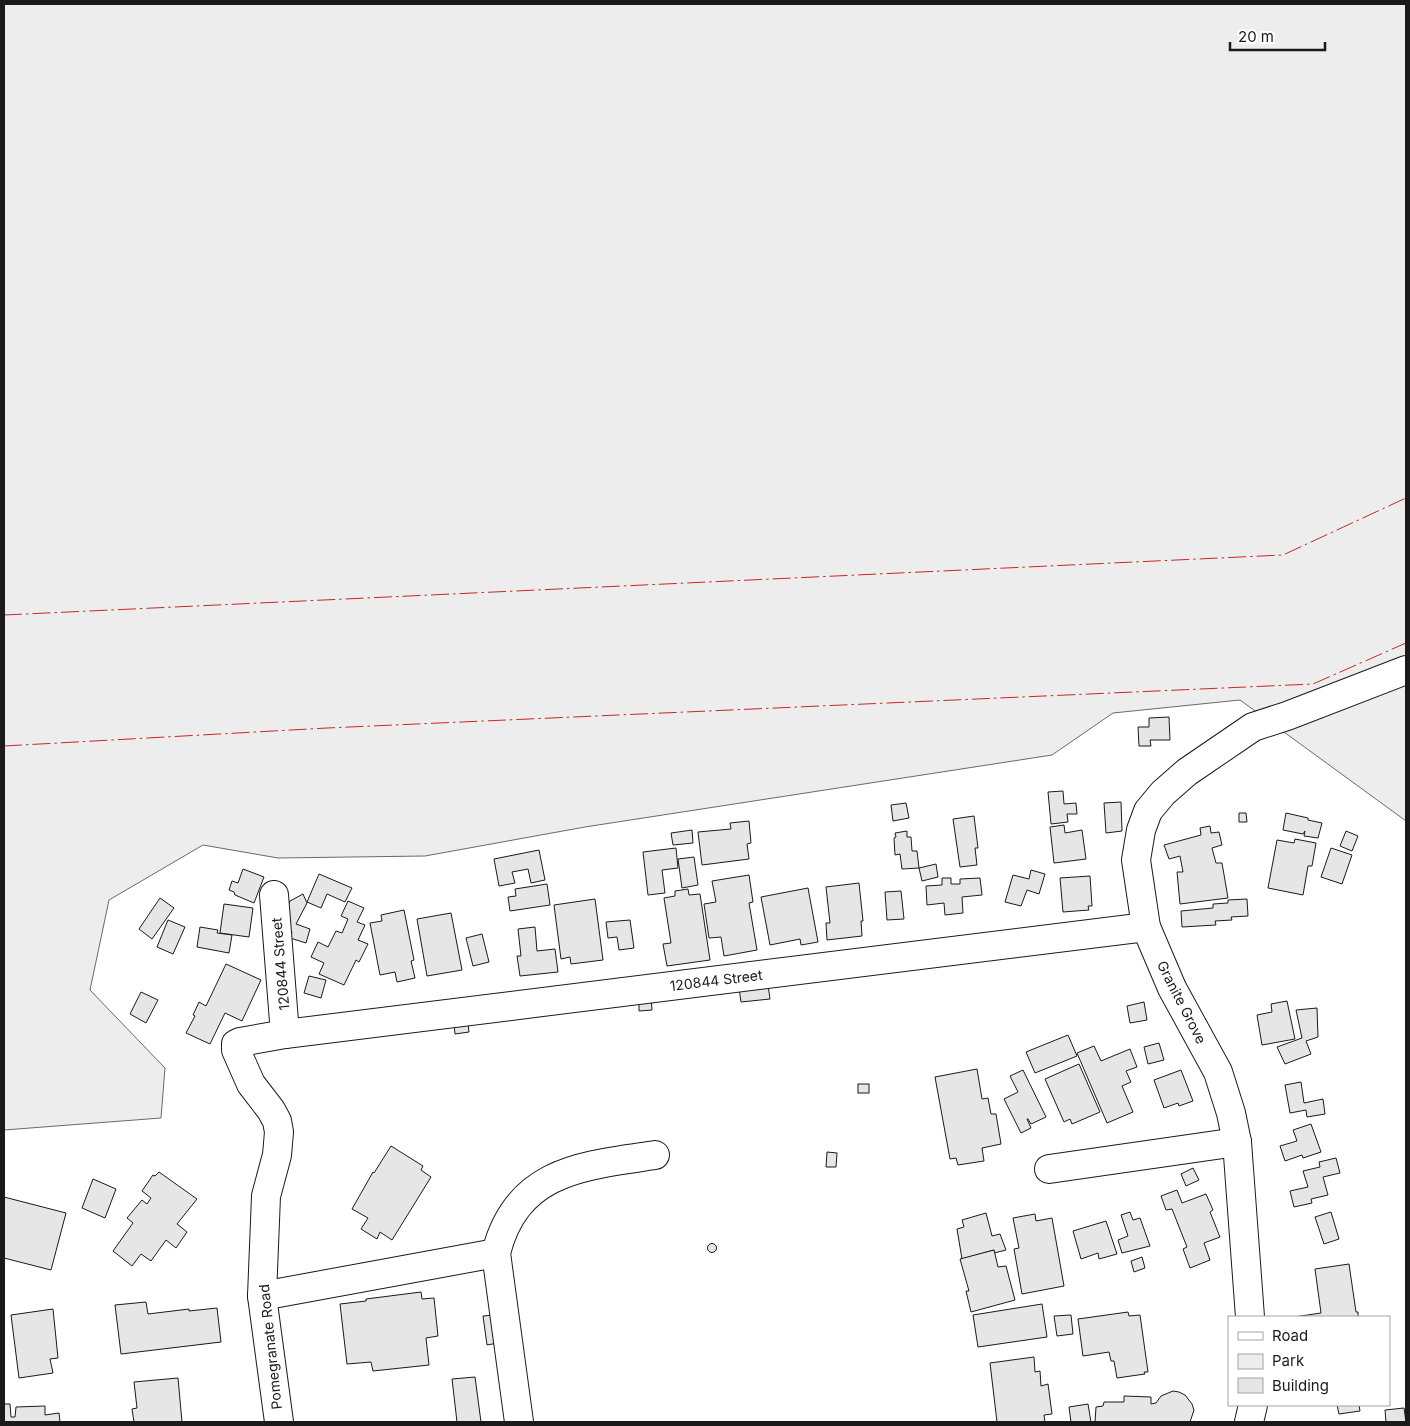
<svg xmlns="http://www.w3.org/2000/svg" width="1410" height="1426" viewBox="0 0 1410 1426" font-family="Inter,sans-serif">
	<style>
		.green { fill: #ededed; stroke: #6a6a6a }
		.building { fill: #e6e6e6; stroke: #1a1a1a }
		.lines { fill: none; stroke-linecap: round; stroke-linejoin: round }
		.minor-casing { stroke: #1a1a1a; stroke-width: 30 }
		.minor { stroke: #fff; stroke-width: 28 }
		.power { stroke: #c62828; stroke-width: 1; stroke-dasharray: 18 4 2.5 4; stroke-linecap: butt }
		.labels { text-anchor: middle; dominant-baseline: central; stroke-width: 4; stroke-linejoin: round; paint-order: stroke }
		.street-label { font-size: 14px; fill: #1a1a1a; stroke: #fff }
	</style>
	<rect width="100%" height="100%" fill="#fff"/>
	<polygon class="green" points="4,4 1406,4 1406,821 1240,700 1113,713 1052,755 585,827 425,856 278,858 203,845 109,900 90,990 165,1068 161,1118 4,1130"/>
	<g class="building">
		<polygon points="1169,717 1170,740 1150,740 1151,746 1139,746 1138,727 1149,727 1149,718"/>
		<polygon points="1063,791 1064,804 1076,803 1077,814 1067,814 1068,822 1051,824 1048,792"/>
		<polygon points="1121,802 1122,831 1106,833 1104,803"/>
		<polygon points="906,803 909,818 893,821 891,805"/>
		<polygon points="1239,813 1246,813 1247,822 1239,822"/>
		<polygon points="1286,813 1308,818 1308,820 1322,823 1318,838 1304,836 1305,831 1303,834 1283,830"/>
		<polygon points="974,816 978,848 975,848 977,865 960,867 953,819"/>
		<polygon points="749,821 751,843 747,844 749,859 702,865 698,832 731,829 730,823"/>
		<polygon points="1064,825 1065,833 1082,830 1086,859 1054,863 1050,827"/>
		<polygon points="1210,826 1211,833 1219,832 1222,845 1212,848 1216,863 1222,863 1228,898 1180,904 1177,872 1183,872 1180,856 1169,859 1164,845 1201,835 1200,828"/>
		<polygon points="692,830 693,843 673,845 671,833"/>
		<polygon points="907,831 907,837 911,837 912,851 917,851 919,868 902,869 900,854 895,855 894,838 896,837 895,833"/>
		<polygon points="1346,831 1358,836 1352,851 1340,846"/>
		<polygon points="1295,839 1316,843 1312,866 1308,866 1303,895 1268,888 1277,840 1294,843"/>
		<polygon points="676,848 678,868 662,870 665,893 648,895 643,852"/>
		<polygon points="1331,848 1352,855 1342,884 1321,877"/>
		<polygon points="539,850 545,880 531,883 528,869 512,872 515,883 499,886 494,859"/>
		<polygon points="694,857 698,885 682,888 678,859"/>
		<polygon points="936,864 938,877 922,881 919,868"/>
		<polygon points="243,869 264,877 254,903 235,895 234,892 229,890 232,881 238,883"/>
		<polygon points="1031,870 1045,874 1039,894 1027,890 1021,906 1005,902 1013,875 1029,879"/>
		<polygon points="319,874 352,888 345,902 327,894 321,908 307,902"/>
		<polygon points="749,875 753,902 749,903 757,950 724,956 721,937 709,938 704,904 716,902 712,881"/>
		<polygon points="1090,876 1092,906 1088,906 1089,910 1063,912 1060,878"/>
		<polygon points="942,878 951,878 951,884 960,884 960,879 980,878 982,895 962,897 963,913 945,915 944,903 927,905 926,886 942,885"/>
		<polygon points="859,883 863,921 861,921 862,936 827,940 826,923 830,923 826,887"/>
		<polygon points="547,884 550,905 510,911 508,897 516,896 515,889"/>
		<polygon points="808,888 818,942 801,945 800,939 770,945 761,897"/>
		<polygon points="688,889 689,895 700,894 710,960 667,966 663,944 671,943 664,898 675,896 675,891"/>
		<polygon points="901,891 904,919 887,920 885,892"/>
		<polygon points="303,894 307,903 296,924 310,929 306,943 290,938 292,932 279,926 290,901"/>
		<polygon points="160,898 174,908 152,939 139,929"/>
		<polygon points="595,899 603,960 571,964 570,957 561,959 554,905"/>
		<polygon points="1247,899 1248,916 1231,917 1232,920 1215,921 1216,925 1182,927 1181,911 1213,908 1213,904 1228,903 1228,900"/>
		<polygon points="348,901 364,908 357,922 365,925 358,940 368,944 359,962 356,960 344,985 319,974 324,963 311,957 318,942 328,947 336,931 342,933 348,919 341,916"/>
		<polygon points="224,904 253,908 249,937 220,933"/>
		<polygon points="404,910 414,960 411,961 415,978 397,982 395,972 380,975 370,923 382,921 381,915"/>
		<polygon points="451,913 462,970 427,976 417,919"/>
		<polygon points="168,920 185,927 173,954 157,947"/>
		<polygon points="630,920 634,948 619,950 617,937 608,938 606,922"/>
		<polygon points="200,927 218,930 217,933 232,935 229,953 197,947"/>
		<polygon points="535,927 537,951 555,949 558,972 520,976 517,956 521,956 518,929"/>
		<polygon points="482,934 489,962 473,966 466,938"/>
		<polygon points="226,964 261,980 242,1021 225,1013 210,1044 186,1033 195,1016 193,1015 199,1002 206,1006"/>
		<polygon points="309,976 326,980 321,998 304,993"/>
		<polygon points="768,985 770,999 741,1002 739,988"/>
		<polygon points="141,992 158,1000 146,1023 130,1014"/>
		<polygon points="651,997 652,1010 639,1011 639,998"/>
		<polygon points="1287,1001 1295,1039 1262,1045 1257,1015 1272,1012 1271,1004"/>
		<polygon points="1144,1002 1147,1020 1130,1023 1127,1006"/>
		<polygon points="1317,1008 1318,1037 1306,1041 1311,1054 1285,1064 1277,1047 1302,1038 1296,1010"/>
		<polygon points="468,1023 469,1032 455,1034 454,1024"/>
		<polygon points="1068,1035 1077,1056 1035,1073 1026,1052"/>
		<polygon points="1159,1043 1164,1060 1148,1064 1144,1047"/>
		<polygon points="1094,1046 1101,1061 1130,1049 1137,1067 1126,1071 1131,1082 1122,1086 1133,1112 1107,1123 1077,1053"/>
		<polygon points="1079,1064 1100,1112 1072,1124 1070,1119 1064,1122 1045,1079"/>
		<polygon points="977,1069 982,1099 988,1098 991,1114 996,1114 1001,1144 982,1148 984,1161 958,1165 956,1158 950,1159 935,1077"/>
		<polygon points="1023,1070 1046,1117 1031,1124 1028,1119 1027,1119 1031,1128 1021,1133 1004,1099 1018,1092 1010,1076"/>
		<polygon points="1181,1070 1193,1101 1179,1106 1178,1103 1164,1108 1154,1080"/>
		<polygon points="1301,1082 1304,1103 1323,1099 1325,1114 1307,1117 1306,1110 1290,1113 1285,1085"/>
		<rect x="858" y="1084" width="11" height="9"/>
		<polygon points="1311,1124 1321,1152 1303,1158 1302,1155 1285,1161 1280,1146 1297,1141 1293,1130"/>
		<polygon points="391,1146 423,1166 421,1170 431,1177 392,1240 380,1232 377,1239 361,1229 368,1218 352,1209 373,1172 374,1173"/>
		<polygon points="827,1152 837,1153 836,1167 826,1167"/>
		<polygon points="1336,1158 1340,1173 1323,1177 1328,1195 1311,1199 1312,1203 1294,1207 1290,1191 1308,1187 1303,1171 1320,1167 1319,1162"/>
		<polygon points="1193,1168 1199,1180 1186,1186 1181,1174"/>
		<polygon points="159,1172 197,1199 177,1224 187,1232 176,1248 166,1240 151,1261 141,1254 132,1266 113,1251 133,1223 127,1218 142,1200 147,1204 151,1198 142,1191 153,1175 155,1176"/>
		<polygon points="93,1179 116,1189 105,1218 82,1208"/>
		<polygon points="1177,1190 1182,1203 1206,1194 1213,1210 1210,1212 1220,1237 1204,1243 1210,1260 1190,1268 1183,1249 1187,1247 1172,1209 1166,1210 1161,1196"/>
		<polygon points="4,1197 66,1213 51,1270 4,1258"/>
		<polygon points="1130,1212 1133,1220 1140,1218 1150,1246 1122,1253 1118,1240 1128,1236 1121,1215"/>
		<polygon points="1331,1212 1339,1239 1324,1244 1315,1217"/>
		<polygon points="986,1213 992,1236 1000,1234 1006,1250 994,1253 994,1250 962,1259 957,1229 964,1227 962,1220"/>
		<polygon points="1035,1214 1036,1221 1052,1218 1064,1286 1022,1294 1014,1249 1019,1248 1013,1218"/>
		<polygon points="1106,1221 1117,1254 1099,1259 1098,1253 1081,1259 1073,1231"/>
		<circle cx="712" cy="1248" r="4.5"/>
		<polygon points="994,1250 998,1267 1006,1266 1015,1300 971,1312 966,1291 969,1291 960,1259"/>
		<polygon points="1142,1257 1145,1268 1134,1272 1131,1261"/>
		<polygon points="1349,1264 1356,1312 1358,1312 1358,1317 1294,1317 1321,1313 1315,1269"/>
		<polygon points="421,1292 422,1299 434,1298 438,1336 426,1338 429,1365 373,1371 371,1362 347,1364 340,1304 366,1301 366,1299"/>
		<polygon points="146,1302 148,1314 189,1309 189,1311 217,1308 221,1342 121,1354 115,1305"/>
		<polygon points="1042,1304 1047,1337 978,1347 973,1315"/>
		<polygon points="53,1309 58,1358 50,1359 53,1373 19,1378 11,1315"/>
		<polygon points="1128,1312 1129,1316 1140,1315 1148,1372 1144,1372 1145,1374 1117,1378 1114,1361 1111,1361 1109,1352 1083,1356 1078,1319"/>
		<polygon points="495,1315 498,1343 487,1345 483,1316"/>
		<polygon points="1071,1315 1073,1334 1057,1336 1054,1316"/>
		<polygon points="1034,1357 1035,1372 1040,1371 1041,1386 1048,1384 1052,1414 1044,1415 1045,1422 997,1422 990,1363"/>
		<polygon points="475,1377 481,1422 457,1422 452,1379"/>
		<polygon points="178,1378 182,1422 134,1422 132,1409 137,1408 134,1382"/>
		<polygon points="1173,1391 1179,1392 1185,1395 1192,1404 1194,1410 1190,1422 1095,1422 1096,1407 1103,1406 1104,1402 1124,1402 1124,1396 1151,1397 1151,1404 1156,1403 1161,1396"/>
		<polygon points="4,1404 10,1404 11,1417 15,1417 16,1407 45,1406 45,1415 59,1413 60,1422 4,1422"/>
		<polygon points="1088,1404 1091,1422 1071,1422 1069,1407"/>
		<polygon points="1337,1405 1359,1405 1360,1411 1339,1414"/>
		<polygon points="1404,1408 1406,1422 1386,1422 1385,1410"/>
	</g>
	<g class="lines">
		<defs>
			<g id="minor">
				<polyline points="274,895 285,1034"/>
				<polyline points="1049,1169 1237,1142"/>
				<polyline points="262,1296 496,1253"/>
				<polyline points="1250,1317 1237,1142 1231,1113 1218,1072 1172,988 1146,927 1136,860 1141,830 1148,811 1163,793 1187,772 1253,727 1287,716 1406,670"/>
				<polyline points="279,1422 262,1296 266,1196 277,1155 279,1132 277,1121 271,1110 251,1084 236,1050 236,1044 240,1042 285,1034 1146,927"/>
				<path d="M519,1422L496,1253C517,1170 582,1166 655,1155"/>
				<polyline points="1249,1422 1253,1405"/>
			</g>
		</defs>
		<use href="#minor" class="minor-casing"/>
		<use href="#minor" class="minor"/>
		<g class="power">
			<polyline points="4,615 1283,555 1406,498"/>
			<polyline points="4,746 327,728 1313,684 1406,643"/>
		</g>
	</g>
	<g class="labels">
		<g class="street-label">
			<text transform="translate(280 964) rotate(-95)">120844 Street</text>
			<text transform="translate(716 980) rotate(-7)">120844 Street</text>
			<text transform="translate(1182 1002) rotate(63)">Granite Grove</text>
			<text transform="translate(270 1347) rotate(-96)">Pomegranate Road</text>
		</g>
	</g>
	<rect width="1410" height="1426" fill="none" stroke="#1a1a1a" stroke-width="10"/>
	<rect x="1228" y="1316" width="162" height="90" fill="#ffffff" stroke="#a3a3a3"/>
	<rect x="1238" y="1332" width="25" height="8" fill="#ffffff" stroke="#a3a3a3"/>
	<text x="1272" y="1341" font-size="15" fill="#1a1a1a">Road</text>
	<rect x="1238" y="1354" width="25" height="15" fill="#ededed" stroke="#a3a3a3"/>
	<text x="1272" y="1366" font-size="15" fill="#1a1a1a">Park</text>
	<rect x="1238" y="1378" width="25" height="15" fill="#e6e6e6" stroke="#a3a3a3"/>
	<text x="1272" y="1391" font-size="15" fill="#1a1a1a">Building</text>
	<path d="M1230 42v8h95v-8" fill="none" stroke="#1a1a1a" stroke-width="2.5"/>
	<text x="1238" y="42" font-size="15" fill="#1a1a1a" stroke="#ffffff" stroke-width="4" paint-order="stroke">20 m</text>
</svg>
